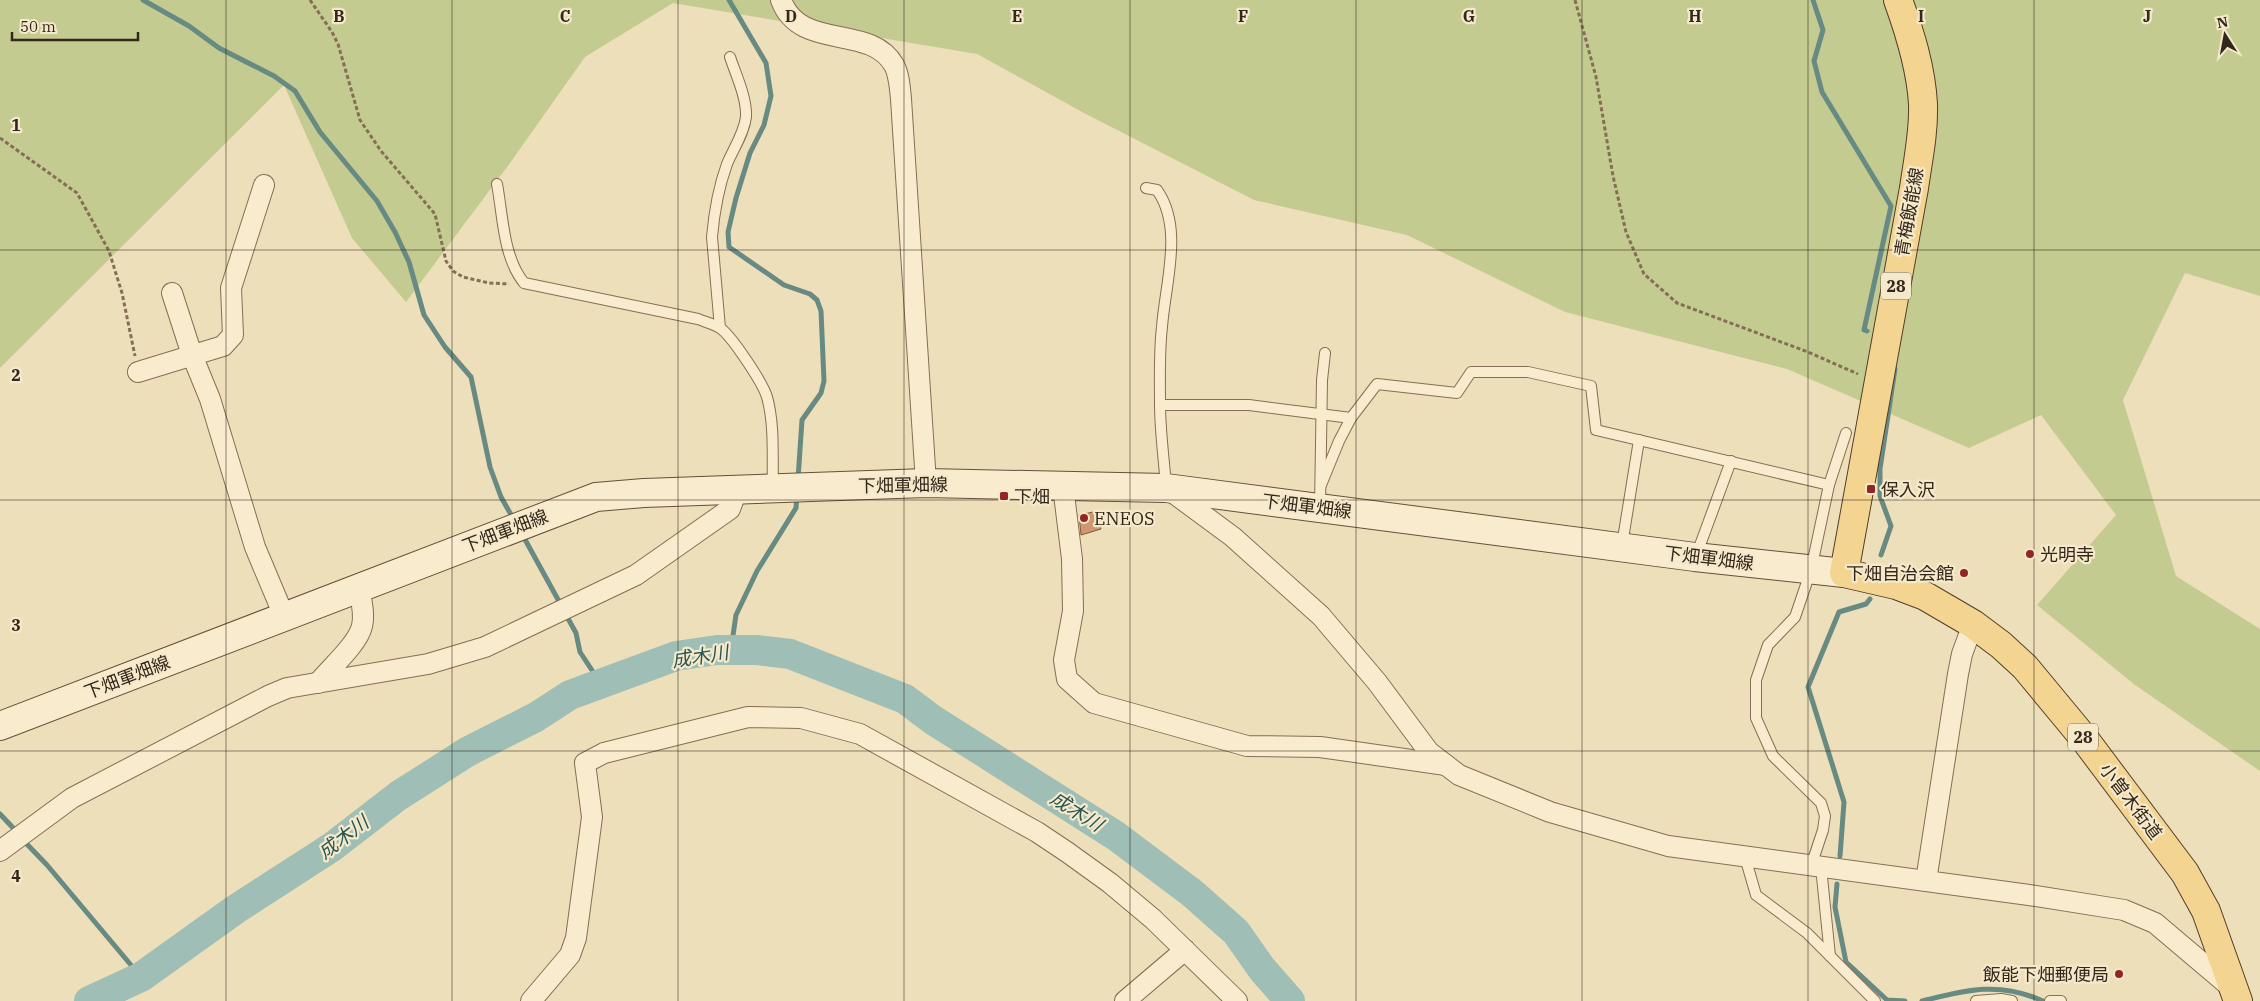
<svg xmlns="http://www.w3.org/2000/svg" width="2260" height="1001" viewBox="0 0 2260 1001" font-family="'IBM Plex Serif','Noto Sans JP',serif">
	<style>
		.green { fill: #c4cb90 }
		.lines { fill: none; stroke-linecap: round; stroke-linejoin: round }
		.stream { stroke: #678b82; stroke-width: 5 }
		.river { stroke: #9fbeb5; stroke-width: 30 }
		.building { fill: #cd9770; stroke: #84583b }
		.lane-casing { stroke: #856e55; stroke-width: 12 }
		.street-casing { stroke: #856e55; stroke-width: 22 }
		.secondary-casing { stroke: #664f39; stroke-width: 30 }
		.primary-casing { stroke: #523d2a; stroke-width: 30 }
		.path { stroke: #856e55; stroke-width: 3; stroke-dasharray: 4 2.5; stroke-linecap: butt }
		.lane { stroke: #f9ecce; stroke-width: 10 }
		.street { stroke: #f9ecce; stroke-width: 20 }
		.secondary { stroke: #f9ecce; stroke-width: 28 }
		.primary { stroke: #f3d591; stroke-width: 28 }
		.grid { fill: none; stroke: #34261a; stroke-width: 1; stroke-opacity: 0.55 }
		.poi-dot { fill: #942525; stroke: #f5e9cb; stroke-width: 2 }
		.labels { text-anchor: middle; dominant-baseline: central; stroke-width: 4.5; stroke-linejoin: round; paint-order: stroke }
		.shield { fill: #f5e9cb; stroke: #6e604f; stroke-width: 1 }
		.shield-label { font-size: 16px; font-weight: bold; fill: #34261a }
		.street-label { font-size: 18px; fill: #34261a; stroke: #f5e9cb }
		.poi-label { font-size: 18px; fill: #34261a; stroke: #f5e9cb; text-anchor: start }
		.water-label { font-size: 19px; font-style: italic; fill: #295451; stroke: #f5e9cb }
		.grid-label { font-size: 16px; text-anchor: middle; font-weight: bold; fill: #34261a; stroke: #f5e9cb; stroke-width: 4.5; stroke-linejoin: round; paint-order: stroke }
	</style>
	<rect width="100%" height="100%" fill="#eedfbb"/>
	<polygon class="green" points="0,0 2260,0 2260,296 2185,273 2123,400 2176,576 2260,629 2260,771 2135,685 2037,605 2116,515 2041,415 1969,448 1787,369 1565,312 1407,235 1254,200 1084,113 977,54 673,3 585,57 510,163 406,302 352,238 284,85 0,368"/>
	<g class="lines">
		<g class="stream">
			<polyline points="143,0 189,26 219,48 274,76 295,91 320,132 377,201 395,232 409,262 424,315 445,347 471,377 490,467 501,497 514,520"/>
			<polyline points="729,0 766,63 771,96 764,125 750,153 736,198 728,232 729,247 784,285 810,294 817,300 821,311 824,381 821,393 802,420 798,479"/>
			<polyline points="1813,0 1823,30 1814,61 1822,92 1891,206 1864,330 1867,331"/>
			<polyline points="522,534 561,605"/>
			<polyline points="1881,555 1891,526 1880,496 1880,469 1895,369"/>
			<polyline points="565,613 576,633 580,652 601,684"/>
			<polyline points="731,649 736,615 757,571 796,508 797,495"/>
			<polyline points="0,814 17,832"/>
			<polyline points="22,839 47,865 141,977"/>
			<polyline points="1840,856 1844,802 1808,687 1839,612 1866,604 1870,599"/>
			<polyline points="1837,884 1835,907 1846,962 1887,1000 1905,1001"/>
			<path d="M1922,1001C1966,990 1999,981 2043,1001"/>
		</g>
		<polyline class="river" points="89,1001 141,977 236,909 332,847 398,796 467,752 536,717 570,695 676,656 717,650 757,650 790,654 905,699 933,720 1116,836 1192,893 1236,932 1262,969 1290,1001"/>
	</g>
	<polygon class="building" points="1098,511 1101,529 1081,535 1079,515"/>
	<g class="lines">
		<defs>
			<g id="lane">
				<path d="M497,184C503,216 503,257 524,283L698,319C705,322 714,324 720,328C731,335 763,383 767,397C775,426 772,459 773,488"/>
				<path d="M1146,188L1157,190C1184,228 1165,284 1162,327C1159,352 1160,379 1160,404C1160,431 1164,459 1166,487"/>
				<path d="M720,328L712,237C714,214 719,186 727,164C733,149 744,134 746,117C747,98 736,75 730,57"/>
				<polyline points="1160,405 1249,405 1351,418"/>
				<polyline points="1321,485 1339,441 1351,418 1377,384 1457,393 1471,372 1528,372 1591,386 1596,430 1829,485 1811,570 1795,617 1768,645 1756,680 1756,718 1773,756 1821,803 1825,816 1823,830 1811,866"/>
				<polyline points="1829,485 1846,433"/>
				<polyline points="1320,507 1322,380 1325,353"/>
				<polyline points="1622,545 1639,440"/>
				<polyline points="1696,556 1731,461"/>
				<polyline points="1745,857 1756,895 1807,933 1875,1001"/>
				<polyline points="1821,867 1830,956"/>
				<polyline points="1976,1001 2001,999 2012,1001"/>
				<polyline points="2050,1001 2061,1001"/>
			</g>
			<g id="street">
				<path d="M781,0C800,52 870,23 894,65C899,74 900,88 901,99L926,483"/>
				<polyline points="172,293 192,355 210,399 255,547 284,616"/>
				<polyline points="138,372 223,346 233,335 231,288 264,185"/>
				<polyline points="1063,486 1072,559 1073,611 1064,660 1067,679 1094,703 1247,746 1320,747 1446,765"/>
				<polyline points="1168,489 1233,537 1321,616 1377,682 1429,752 1459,775 1550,812 1668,846 2029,895 2124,910 2155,923 2233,989"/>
				<path d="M318,683C330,668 358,644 362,626C365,614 361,599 359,587"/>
				<polyline points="0,851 72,798 268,696 287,688 428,664 485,647 636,575 730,509 737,490"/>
				<polyline points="1926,881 1958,674 1962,654 1973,624"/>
				<polyline points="531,1001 570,955 576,938 592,817 585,763 604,753 748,717 801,718 860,734 1037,832 1067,852 1110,883 1153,919 1237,1001"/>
				<polyline points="1125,1001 1185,950"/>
			</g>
			<polyline id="secondary" points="0,726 596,497 644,493 926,483 1166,488 1695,557 1844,573"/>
			<path id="primary" d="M1898,0C1910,33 1921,68 1923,104C1924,132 1918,160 1914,188L1844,573L1896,585L1925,596L1973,624L2001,645L2025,667L2083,737L2185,873L2206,911L2238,1001"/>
		</defs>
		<use href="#lane" class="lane-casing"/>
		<use href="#street" class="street-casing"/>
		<use href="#secondary" class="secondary-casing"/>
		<use href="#primary" class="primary-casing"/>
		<g class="path">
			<polyline points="310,0 332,32 338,44 360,120 381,151 435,214 446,261 453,271 463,277 489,283 509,284"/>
			<polyline points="1575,0 1596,77 1613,176 1626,232 1644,274 1677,303 1808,352 1858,374"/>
			<polyline points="0,138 77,193 109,251 122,293 135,356"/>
		</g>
		<use href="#lane" class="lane"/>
		<use href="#street" class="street"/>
		<use href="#secondary" class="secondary"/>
		<use href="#primary" class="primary"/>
	</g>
	<path class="grid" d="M226,0V1001M452,0V1001M678,0V1001M904,0V1001M1130,0V1001M1356,0V1001M1582,0V1001M1808,0V1001M2034,0V1001M0,250H2260M0,500H2260M0,751H2260"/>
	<g class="poi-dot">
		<rect x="1866" y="484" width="10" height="10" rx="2.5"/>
		<rect x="999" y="491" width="10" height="10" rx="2.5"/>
		<circle cx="1084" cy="518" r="5"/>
		<circle cx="2030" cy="554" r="5"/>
		<circle cx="1964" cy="573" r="5"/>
		<circle cx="2119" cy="974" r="5"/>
	</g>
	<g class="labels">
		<g class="shield">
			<rect x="1881" y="272.5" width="30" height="27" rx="4"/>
			<rect x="2068" y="723.5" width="30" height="27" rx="4"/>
		</g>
		<g class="shield-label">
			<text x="1896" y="286">28</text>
			<text x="2083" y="737">28</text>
		</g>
		<g class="street-label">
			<text transform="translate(1909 212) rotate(-80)">青梅飯能線</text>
			<text transform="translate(903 485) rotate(-1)">下畑軍畑線</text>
			<text transform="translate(1307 506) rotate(7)">下畑軍畑線</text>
			<text transform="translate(505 531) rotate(-21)">下畑軍畑線</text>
			<text transform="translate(1709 558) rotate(7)">下畑軍畑線</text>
			<text transform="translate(127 677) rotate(-21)">下畑軍畑線</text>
			<text transform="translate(2131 801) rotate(53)">小曽木街道</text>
		</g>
		<g class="poi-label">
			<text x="1881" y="489">保入沢</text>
			<text x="1014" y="496">下畑</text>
			<text x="1094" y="518">ENEOS</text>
			<text x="2040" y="554">光明寺</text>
			<text x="1954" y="573" text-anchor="end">下畑自治会館</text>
			<text x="2109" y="974" text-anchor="end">飯能下畑郵便局</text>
		</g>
		<g class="water-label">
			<text transform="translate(700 656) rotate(-9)">成木川</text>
			<text transform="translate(1077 811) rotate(32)">成木川</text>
			<text transform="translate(343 837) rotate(-37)">成木川</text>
		</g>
	</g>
	<g class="grid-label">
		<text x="339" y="22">B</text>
		<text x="565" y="22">C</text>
		<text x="791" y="22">D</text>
		<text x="1017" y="22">E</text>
		<text x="1243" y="22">F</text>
		<text x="1469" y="22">G</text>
		<text x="1695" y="22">H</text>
		<text x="1921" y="22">I</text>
		<text x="2147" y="22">J</text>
		<text x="16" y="131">1</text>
		<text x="16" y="381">2</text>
		<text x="16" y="631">3</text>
		<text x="16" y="882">4</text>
	</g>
	<g transform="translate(2225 35) rotate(349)" stroke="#f5e9cb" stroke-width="4" paint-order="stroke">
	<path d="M0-4L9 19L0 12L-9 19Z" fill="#34261a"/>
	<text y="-8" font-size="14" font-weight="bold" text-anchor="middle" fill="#34261a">N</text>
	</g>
	<path d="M12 32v8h126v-8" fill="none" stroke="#34261a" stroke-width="2.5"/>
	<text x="20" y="32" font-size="15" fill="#34261a" stroke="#f5e9cb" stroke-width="4" paint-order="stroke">50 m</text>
</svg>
